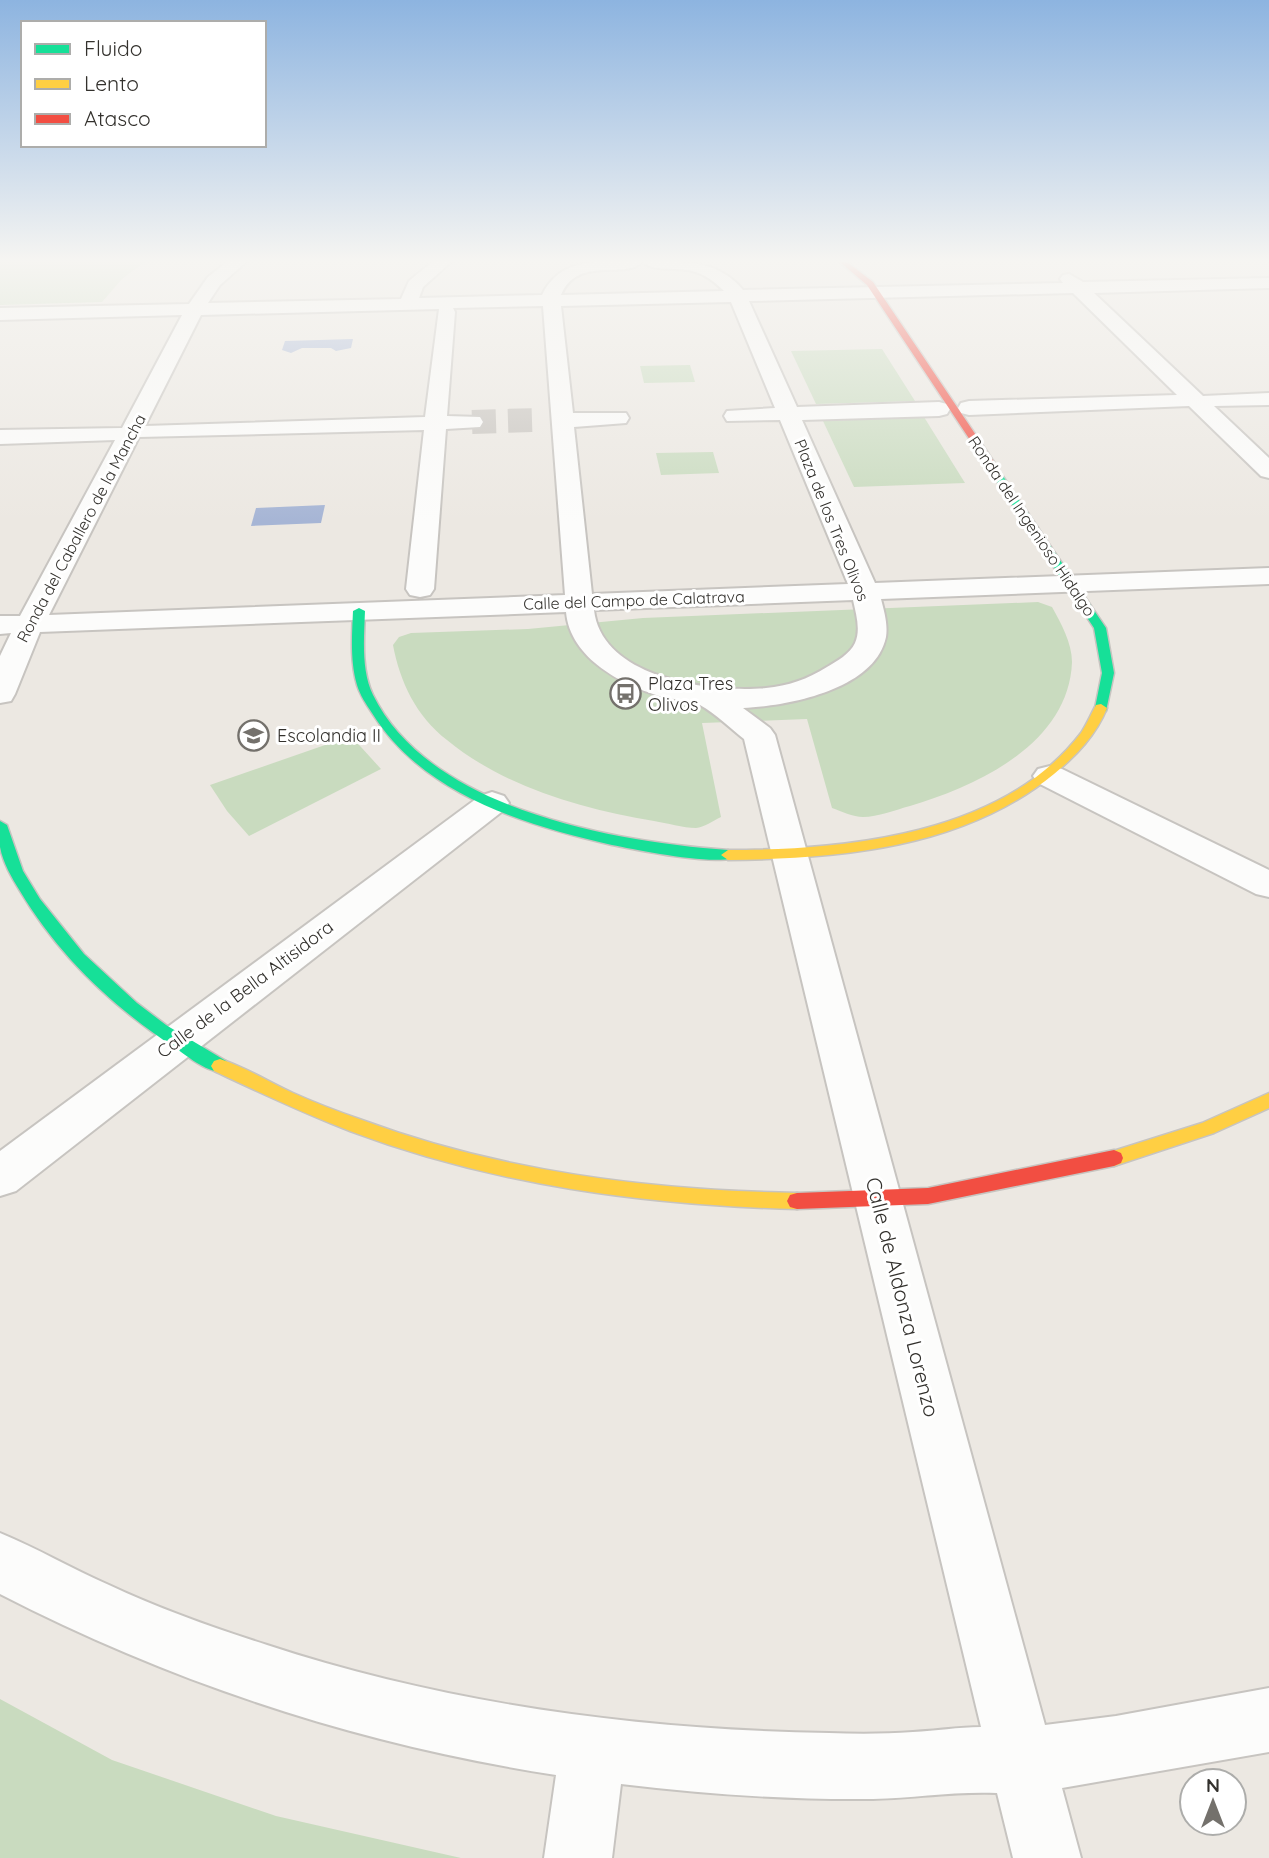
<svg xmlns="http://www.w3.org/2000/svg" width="1269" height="1858" viewBox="0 0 1269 1858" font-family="Quicksand,sans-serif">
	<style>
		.green { fill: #c9dbbf }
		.water { fill: #a6b5d5 }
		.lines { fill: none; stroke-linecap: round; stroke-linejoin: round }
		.street-tunnel { stroke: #c7c3be; stroke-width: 24; stroke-dasharray: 24 12; stroke-linecap: butt }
		.street-casing { stroke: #c7c4c0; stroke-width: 4 }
		.fast-casing { stroke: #c7c4c0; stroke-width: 3 }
		.slow-casing { stroke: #c7c4c0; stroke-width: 3 }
		.jam-casing { stroke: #c7c4c0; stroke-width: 3 }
		.street { fill: #fcfcfb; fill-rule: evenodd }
		.fast { fill: #16e098; fill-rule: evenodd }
		.slow { fill: #ffcf43; fill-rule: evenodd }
		.jam { fill: #f24e42; fill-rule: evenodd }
		.labels { text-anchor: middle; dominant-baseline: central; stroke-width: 6; stroke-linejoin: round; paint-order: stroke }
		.far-street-label { font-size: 16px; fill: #33312d; stroke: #fff }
		.poi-label { font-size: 18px; fill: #33312d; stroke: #fff; text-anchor: start }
		.street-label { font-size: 18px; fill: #33312d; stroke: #fff }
		.near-street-label { font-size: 21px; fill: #33312d; stroke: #fff }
	</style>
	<rect width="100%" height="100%" fill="#ece8e2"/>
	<g class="green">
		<polygon points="0,262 144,262 122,279 102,302 0,305"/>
		<polygon points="882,349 915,401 816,404 791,351"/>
		<polygon points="690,365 695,382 644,383 640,366"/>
		<polygon points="924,417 965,483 854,487 823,421"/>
		<polygon points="713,452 719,473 661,475 656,453"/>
		<path d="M1038,602L1052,607C1061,623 1072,643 1072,662C1069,744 977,786 910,806C895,810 878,817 863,817C853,817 841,811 832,808L807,719L702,723L721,817C713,821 704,827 696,828C683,828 667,823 654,821C582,809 504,787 447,740C416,716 400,682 393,645L399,637L411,633L528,629L643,618Z"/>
		<polygon points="351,736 381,769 249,836 227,811 210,785"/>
		<polygon points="0,1699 112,1760 276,1816 461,1858 0,1858"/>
	</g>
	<g class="water">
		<polygon points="353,339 351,348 336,351 331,348 302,348 291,353 282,350 285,341"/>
		<polygon points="325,505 321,523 251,526 256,508"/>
	</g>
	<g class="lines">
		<polyline class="street-tunnel" points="472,422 536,420"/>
		<defs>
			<g id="street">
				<path d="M227,262H246L220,285L208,303L401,299L409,281L432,262H451L423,287L419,298L542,295C561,255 604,262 642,262C624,280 578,255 561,295L724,291C715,282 705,274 692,271C678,267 653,272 643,262C682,262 716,258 743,290L1063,283L1060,279L1063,275L1069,274L1083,282L1269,278V288L1094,293L1203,396L1269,393V405L1214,406L1269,458V478L1261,476L1189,406L969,415L961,413L958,408L961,403L969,401L1177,395L1073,293L749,301L797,407L939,402L947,404L950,409L947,414L939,416L802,420L875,583L1269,568V584L881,599C884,611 888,624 886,637C875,690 787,706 743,708L770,728L775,735L1045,1725L1116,1716L1269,1688V1752L1062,1788L1081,1858H1013L997,1793C956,1791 915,1798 873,1799C789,1800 704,1794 621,1784L612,1858H544L556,1775C361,1745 175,1684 0,1594V1533C37,1548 72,1569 109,1585C160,1609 214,1628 267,1645C446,1704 640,1730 829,1733C857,1734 885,1734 913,1732C936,1731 958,1727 981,1727L744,739C730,728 716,714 700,705C690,700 675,700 663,697C624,686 570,659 566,612L40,632L15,694L11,701L0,703V656L11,633L0,634V616H20L115,440L0,444V430L122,428L182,315L0,320V308L189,304L208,277ZM731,302L775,408L727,411L724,416L727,421L780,420L848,584L592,594L574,427L626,423L629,418L626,413H573L561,306ZM543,306L565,595L49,615L139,437L424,430L406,589L410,595L420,597L430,595L434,589L446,429L480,427L483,422L480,417L447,416L455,312L453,308ZM439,309L425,417L145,426L201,315ZM853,600C856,614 861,630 855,643C850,654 837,661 827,667C808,679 788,686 766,688C712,693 602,679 594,610Z"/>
				<polygon points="1050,766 1062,769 1269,870 1269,897 1256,894 1038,783 1033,776 1038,769"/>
				<polygon points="492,792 504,796 509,803 504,810 16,1191 0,1196 0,1151 480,796"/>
			</g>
			<g id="fast">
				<polygon points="988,463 994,463 1106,628 1114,673 1106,711 1101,712 1095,708 1102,673 1094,628 986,465"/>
				<path d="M359,608L365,611C364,638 361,670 373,695C429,809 614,842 728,850L735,855L733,858C709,865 638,850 612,845C524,825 422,794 372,713C366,704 360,695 357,685C350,661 352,636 353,611Z"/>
				<path d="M0,821L7,825L23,871L40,899L84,954L137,1003L166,1025L226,1061L229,1066L226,1071C211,1076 187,1056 174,1047C113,1007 58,955 20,891C12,878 3,863 0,847C0,839 0,829 0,821Z"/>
			</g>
			<g id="slow">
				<path d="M1101,704L1107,708C1096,735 1077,755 1054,774C964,848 840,859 728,860L721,855L728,850C846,850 1003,835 1081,733C1087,724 1091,714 1096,705Z"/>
				<path d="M220,1059C245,1067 269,1082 293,1093C315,1103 339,1112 362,1120C502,1172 649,1190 797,1193L804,1195L807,1201L804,1207L797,1209C644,1205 494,1185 350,1131C303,1113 259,1092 214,1071L211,1066L214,1061Z"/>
				<polygon points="1269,1093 1269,1108 1214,1133 1114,1166 1107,1163 1105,1158 1107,1153 1202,1123"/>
			</g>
			<g id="jam">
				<polygon points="840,262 847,262 873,282 996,465 994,467 988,467 867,285"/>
				<polygon points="1114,1150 1121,1153 1123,1158 1121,1163 1114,1166 928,1204 797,1209 790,1207 787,1201 790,1195 797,1193 928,1188"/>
			</g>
		</defs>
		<use href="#street" class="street-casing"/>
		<use href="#fast" class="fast-casing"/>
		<use href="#slow" class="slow-casing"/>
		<use href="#jam" class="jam-casing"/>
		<use href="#street" class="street"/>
		<use href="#fast" class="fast"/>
		<use href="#slow" class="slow"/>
		<use href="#jam" class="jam"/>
	</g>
	<linearGradient id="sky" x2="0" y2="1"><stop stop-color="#8db4e0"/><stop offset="0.5" stop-color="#f6f5f2"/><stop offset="1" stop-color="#f6f5f2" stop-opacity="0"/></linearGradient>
	<rect width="1269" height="522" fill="url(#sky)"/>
	<defs>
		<symbol id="bus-ring" viewBox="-11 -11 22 22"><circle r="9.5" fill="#fff" stroke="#74716c" stroke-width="1.5"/><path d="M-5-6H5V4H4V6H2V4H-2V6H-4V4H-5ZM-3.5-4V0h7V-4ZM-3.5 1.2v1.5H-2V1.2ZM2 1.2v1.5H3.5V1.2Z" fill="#74716c"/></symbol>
		<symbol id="school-ring" viewBox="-11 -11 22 22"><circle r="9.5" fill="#fff" stroke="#74716c" stroke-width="1.5"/><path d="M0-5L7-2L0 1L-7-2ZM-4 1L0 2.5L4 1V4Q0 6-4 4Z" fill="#74716c"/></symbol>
	</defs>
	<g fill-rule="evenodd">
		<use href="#bus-ring" x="608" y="676" width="35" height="35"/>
		<use href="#school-ring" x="236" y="718" width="35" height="35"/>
	</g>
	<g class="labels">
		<g class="far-street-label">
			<text transform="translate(832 520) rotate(68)">Plaza de los Tres Olivos</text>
			<text transform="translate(1032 526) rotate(56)">Ronda del Ingenioso Hidalgo</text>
			<text transform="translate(81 528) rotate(-62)">Ronda del Caballero de la Mancha</text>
			<text transform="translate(634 600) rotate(-2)">Calle del Campo de Calatrava</text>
		</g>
		<g class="poi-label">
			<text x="648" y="683">Plaza Tres<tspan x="648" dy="21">Olivos</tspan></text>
			<text x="277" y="735">Escolandia II</text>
		</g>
		<g class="street-label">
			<text transform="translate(245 989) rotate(-37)">Calle de la Bella Altisidora</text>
		</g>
		<g class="near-street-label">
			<text transform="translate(903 1297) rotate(76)">Calle de Aldonza Lorenzo</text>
		</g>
	</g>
	<rect x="21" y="21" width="245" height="126" fill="#ffffff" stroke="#adadab" stroke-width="2"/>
	<rect x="35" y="44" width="35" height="10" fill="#16e098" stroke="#adadab" stroke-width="2"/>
	<text x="84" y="56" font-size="21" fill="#33312d">Fluido</text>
	<rect x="35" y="79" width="35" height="10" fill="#ffcf43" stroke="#adadab" stroke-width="2"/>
	<text x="84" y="91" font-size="21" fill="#33312d">Lento</text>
	<rect x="35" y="114" width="35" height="10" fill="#f24e42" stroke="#adadab" stroke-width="2"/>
	<text x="84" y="126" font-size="21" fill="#33312d">Atasco</text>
	<g transform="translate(1213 1802)"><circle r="33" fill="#ffffff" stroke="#adadab" stroke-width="2"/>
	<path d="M0-5L12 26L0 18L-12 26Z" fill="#74716c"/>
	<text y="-10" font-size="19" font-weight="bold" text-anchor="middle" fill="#33312d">N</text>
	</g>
</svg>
